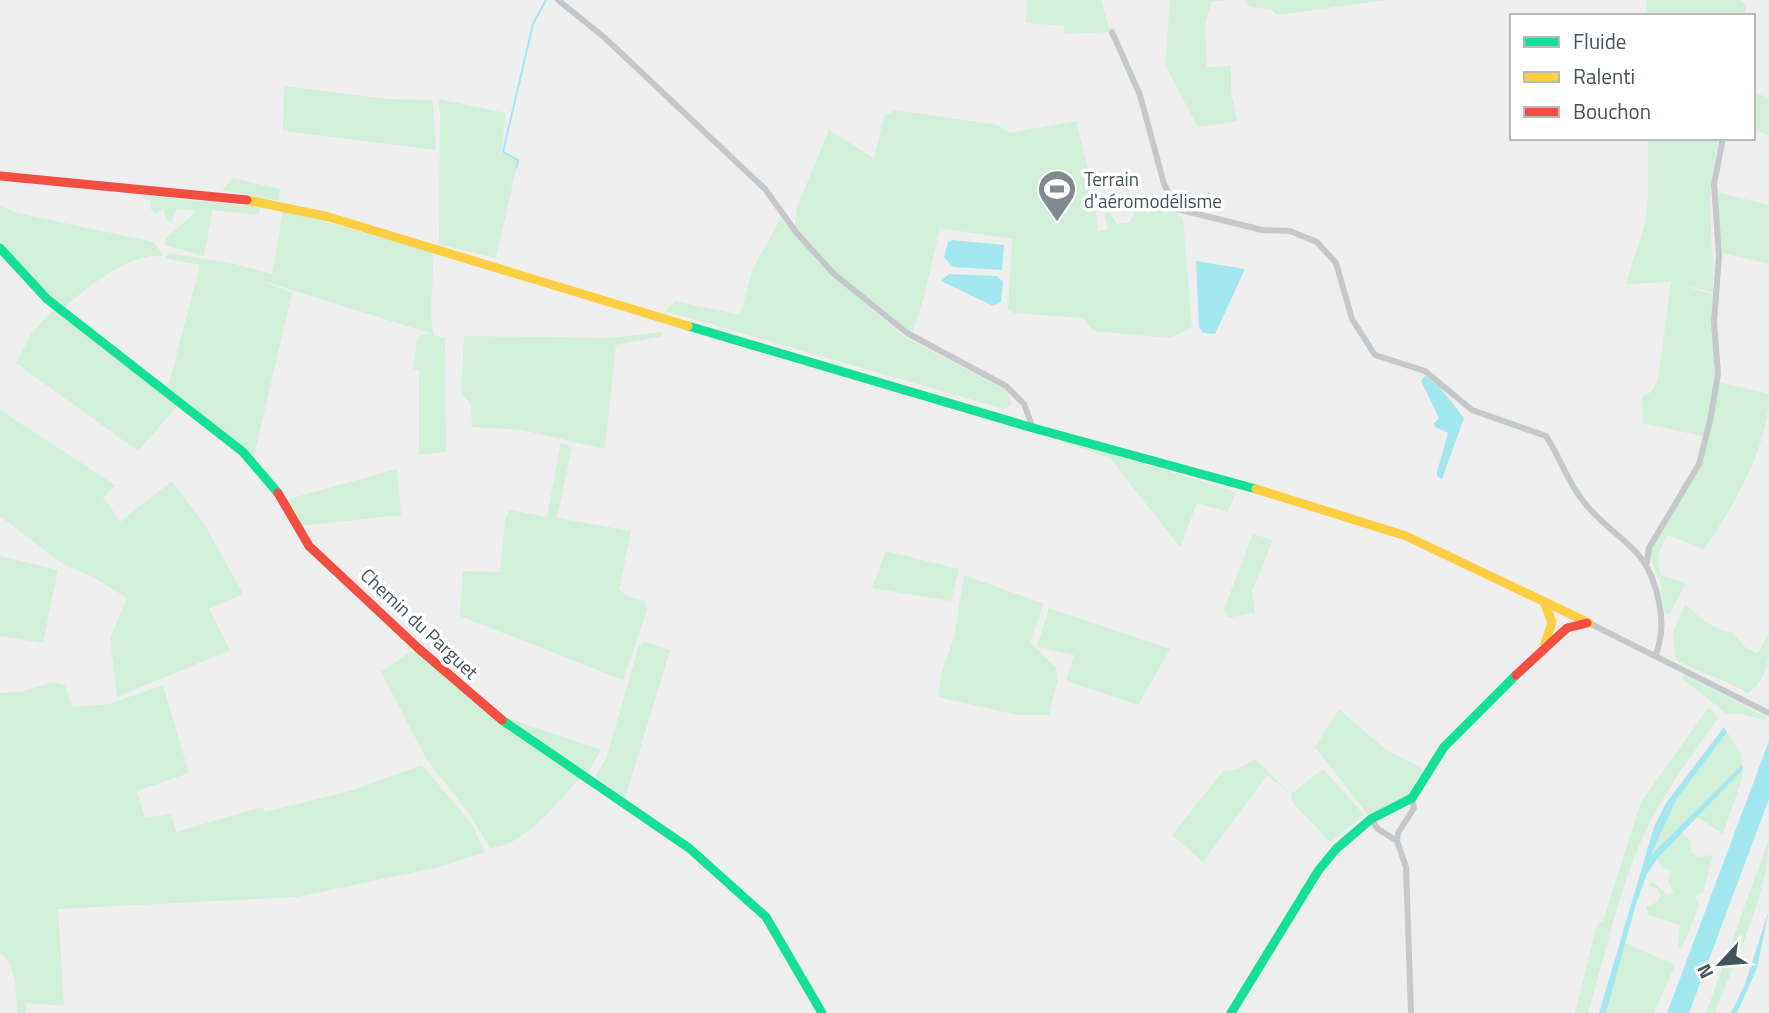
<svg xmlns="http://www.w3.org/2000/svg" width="1769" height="1013" viewBox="0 0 1769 1013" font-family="'Titillium Web',sans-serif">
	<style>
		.green { fill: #d1efd9 }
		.water { fill: #a4e8ef }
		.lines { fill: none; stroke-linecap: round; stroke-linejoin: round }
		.stream { stroke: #a4e8ef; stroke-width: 2 }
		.street { stroke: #c5c9cb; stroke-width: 6 }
		.fast { stroke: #16e098; stroke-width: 9 }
		.slow { stroke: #ffcf43; stroke-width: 9 }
		.jam { stroke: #f24e42; stroke-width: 9 }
		.labels { text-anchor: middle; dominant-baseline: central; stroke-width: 7; stroke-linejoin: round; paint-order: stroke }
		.poi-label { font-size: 19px; fill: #45535b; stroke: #fff; text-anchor: start }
		.street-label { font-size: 19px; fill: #45535b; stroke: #fff }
	</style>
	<rect width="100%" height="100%" fill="#efeeee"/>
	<g class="green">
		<polygon points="1027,0 1101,0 1110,32 1064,34 1064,26 1026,23"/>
		<polygon points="1170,0 1227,0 1211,2 1205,25 1207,67 1231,66 1231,92 1237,121 1198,127 1165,65"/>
		<polygon points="1244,0 1387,0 1277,15 1271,9 1250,7"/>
		<polygon points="1647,0 1740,0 1745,5 1746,16 1645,16"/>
		<polygon points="284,86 387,99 433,100 436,150 283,131"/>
		<polygon points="1753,92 1769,98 1769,135 1753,130"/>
		<polygon points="438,99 506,113 501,153 518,161 496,258 439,244 440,115"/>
		<polygon points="896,110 998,125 1009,133 1076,121 1092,184 1098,231 1108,229 1104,213 1110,213 1117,224 1130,222 1136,210 1165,200 1183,219 1192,328 1169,338 1093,331 1083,318 1014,313 1008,310 1012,239 940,228 923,300 912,334 838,274 795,225 797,207 829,130 872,157 873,163 884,116"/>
		<path d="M1648,138H1720C1703,188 1714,240 1713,292L1678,284L1712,294L1715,381L1706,437L1643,423L1642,397L1651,392L1658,380L1671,282L1627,284C1631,260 1643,239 1646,215C1650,191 1647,163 1648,138Z"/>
		<polygon points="233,178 280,189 279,201 222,190"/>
		<polygon points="1716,192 1769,205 1769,264 1722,253"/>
		<polygon points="139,195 260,207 259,215 213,210 204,256 165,245 165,239 197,211 177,209 171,222 166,220 164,207 156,214 150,208 150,201"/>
		<path d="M0,205L17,213L154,242L162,254V256C131,252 87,287 65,307L48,295L0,244Z"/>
		<path d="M283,210L432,252C436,279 426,313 435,336L445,338L446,452L419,455V370L413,369L417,340L422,334H432L257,279L292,293L254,456L168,387L200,265L165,258L168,253L235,264L272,274Z"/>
		<polygon points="781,218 834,277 906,338 1006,390 1012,404 1004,409 665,311 675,301 740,315 753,268"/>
		<polygon points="54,309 179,404 138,451 16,363 31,334"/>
		<polygon points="662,332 663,336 616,345 605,449 522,430 472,427 471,404 461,393 464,336 608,338"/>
		<path d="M1719,382L1769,394C1769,446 1733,508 1704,549L1668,535L1658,553L1660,575L1686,583L1670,614L1665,613L1660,577L1658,579L1650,553L1701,465Z"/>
		<polygon points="0,410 115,485 102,499 106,500 120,522 172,481 205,525 243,594 209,609 230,650 117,697 110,639 127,598 93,577 63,564 0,516"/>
		<polygon points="1059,438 1236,492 1228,512 1197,503 1180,547 1110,458 1060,442"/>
		<polygon points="561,443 572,447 557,518 631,531 619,589 627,596 645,601 647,610 623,680 460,616 463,571 500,572 505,520 510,510 547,517"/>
		<polygon points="397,469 401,515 300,526 285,500"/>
		<polygon points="1253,534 1273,540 1252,591 1255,612 1228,618 1224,609"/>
		<polygon points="886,551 959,569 951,601 872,588"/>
		<polygon points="0,556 58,570 43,643 0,636"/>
		<polygon points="964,575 1044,604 1030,642 1056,668 1058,678 1049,715 1017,715 938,697 942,671 954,638"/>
		<path d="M1685,604C1698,616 1713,630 1732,632L1746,648L1758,653L1769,633C1769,657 1769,680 1747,693C1725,679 1700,673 1676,660L1673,633Z"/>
		<polygon points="1049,608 1170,649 1138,705 1066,681 1074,655 1037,647"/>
		<polygon points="644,641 670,650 625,798 595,776 606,759 639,646"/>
		<path d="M410,652H418L582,776C558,800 526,846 490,848L469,813L427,760L381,672Z"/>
		<polygon points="1684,674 1766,717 1764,720 1742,714 1727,714 1683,679"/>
		<path d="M53,682L65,686L73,707L109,704L163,685L189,773L137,791L145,818L171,813L176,832L262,807L265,812L350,791L422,765L471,823L485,852L439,867L297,897L58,909L64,1006L27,1003L26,1013H17C16,994 17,964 0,953V693L21,692Z"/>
		<path d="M1709,707L1718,718C1694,752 1669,785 1650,822C1620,881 1607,950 1588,1013H1575L1597,924L1603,921L1641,802Z"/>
		<polygon points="1339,709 1385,749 1423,769 1408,795 1369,816 1315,747"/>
		<polygon points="502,716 601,750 588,773"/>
		<polygon points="1727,732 1741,754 1742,765 1651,855 1676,800"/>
		<polygon points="1255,759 1291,794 1323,769 1364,815 1330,842 1292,802 1291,794 1267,775 1203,862 1172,835 1223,771 1238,769"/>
		<polygon points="1743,769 1742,779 1723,834 1697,817"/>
		<polygon points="1681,833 1691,841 1692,853 1697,857 1713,855 1703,893 1695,895 1699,905 1682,948 1677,947 1680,925 1649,915 1646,907 1657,902 1661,895 1657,888 1649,886 1652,881 1667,895 1674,893 1668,883 1671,870 1662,867 1657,859"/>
		<path d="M1769,839C1769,892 1734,962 1715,1013H1706Z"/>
		<polygon points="1625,943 1675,965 1654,1013 1606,1013"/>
	</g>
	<g class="water">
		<polygon points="952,240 1004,245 1002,270 953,267 944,257 948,242"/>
		<polygon points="1196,261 1245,269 1215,334 1203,333 1199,327"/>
		<polygon points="949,274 997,276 1003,282 1001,302 993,306 941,281"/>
		<polygon points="1425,376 1438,385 1464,418 1442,479 1437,476 1437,472 1448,433 1435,427 1434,423 1439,418 1421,381"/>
		<polygon points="1724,727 1727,732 1676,800 1651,855 1742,765 1743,769 1657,859 1647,874 1636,904 1606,1013 1599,1013 1654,827 1666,803"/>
		<polygon points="1769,741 1769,799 1689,1013 1667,1013"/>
		<polygon points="1769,910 1757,968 1737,1013 1731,1013 1745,984"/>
	</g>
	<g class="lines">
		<polyline class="stream" points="517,167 518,160 503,152 533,24 546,0"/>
		<g class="street">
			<polyline points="558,0 605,38 765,189 796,232 834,274 907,333 1006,386 1024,404 1033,428"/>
			<path d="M1112,32L1140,95L1164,184L1177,209L1262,230L1290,231L1317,242L1336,263L1352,319L1375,355L1425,371L1472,410L1546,436C1560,457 1567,481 1583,501C1617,544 1647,542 1659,602C1663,622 1662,636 1656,655"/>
			<polyline points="1647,562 1649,548 1699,464 1710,421 1718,374 1714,322 1719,256 1714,184 1723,138"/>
			<polyline points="1589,623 1769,713"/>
			<polyline points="1371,819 1378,829 1397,841 1398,833 1414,808 1412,798"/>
			<polyline points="1397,841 1406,867 1411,1013"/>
		</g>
		<g class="fast">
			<polyline points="0,248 47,299 243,452 278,493"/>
			<polyline points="688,326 1033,428 1256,489"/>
			<polyline points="502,720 689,848 766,917 822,1013"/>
			<polyline points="1231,1013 1318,871 1336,849 1371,819 1412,798 1444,747 1516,675"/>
		</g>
		<g class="slow">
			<polyline points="247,200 329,217 688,326"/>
			<polyline points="1256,489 1406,536 1589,623"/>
			<polyline points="1544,602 1552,622 1545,644"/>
		</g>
		<g class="jam">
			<polyline points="0,176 247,200"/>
			<polyline points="278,493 309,546 418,648 502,720"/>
			<polyline points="1516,675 1567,628 1587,623"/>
		</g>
	</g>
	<defs>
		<symbol id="stadium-pin" viewBox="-11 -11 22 30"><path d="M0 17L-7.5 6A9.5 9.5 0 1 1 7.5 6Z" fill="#80898e" stroke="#fff"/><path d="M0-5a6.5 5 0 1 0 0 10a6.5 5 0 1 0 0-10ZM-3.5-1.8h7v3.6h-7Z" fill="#fff"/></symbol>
	</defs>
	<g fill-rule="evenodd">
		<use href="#stadium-pin" x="1035" y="167" width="44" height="60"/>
	</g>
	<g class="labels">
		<g class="poi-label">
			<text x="1084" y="178">Terrain<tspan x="1084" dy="22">d'aéromodélisme</tspan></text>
		</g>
		<g class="street-label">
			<text transform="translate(420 623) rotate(43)">Chemin du Parguet</text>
		</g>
	</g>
	<rect x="1510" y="14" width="245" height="126" fill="#ffffff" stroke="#b5babd" stroke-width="2"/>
	<rect x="1524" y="37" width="35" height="10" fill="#16e098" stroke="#b5babd" stroke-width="2"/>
	<text x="1573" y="49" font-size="21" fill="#45535b">Fluide</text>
	<rect x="1524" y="72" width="35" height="10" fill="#ffcf43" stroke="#b5babd" stroke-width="2"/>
	<text x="1573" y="84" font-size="21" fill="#45535b">Ralenti</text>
	<rect x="1524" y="107" width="35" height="10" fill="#f24e42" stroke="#b5babd" stroke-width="2"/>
	<text x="1573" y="119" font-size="21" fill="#45535b">Bouchon</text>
	<g transform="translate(1720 964) rotate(244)" stroke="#ffffff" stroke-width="5" paint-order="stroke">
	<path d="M0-5L12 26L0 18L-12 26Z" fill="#45535b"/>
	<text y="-10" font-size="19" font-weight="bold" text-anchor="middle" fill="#45535b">N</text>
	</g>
</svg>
